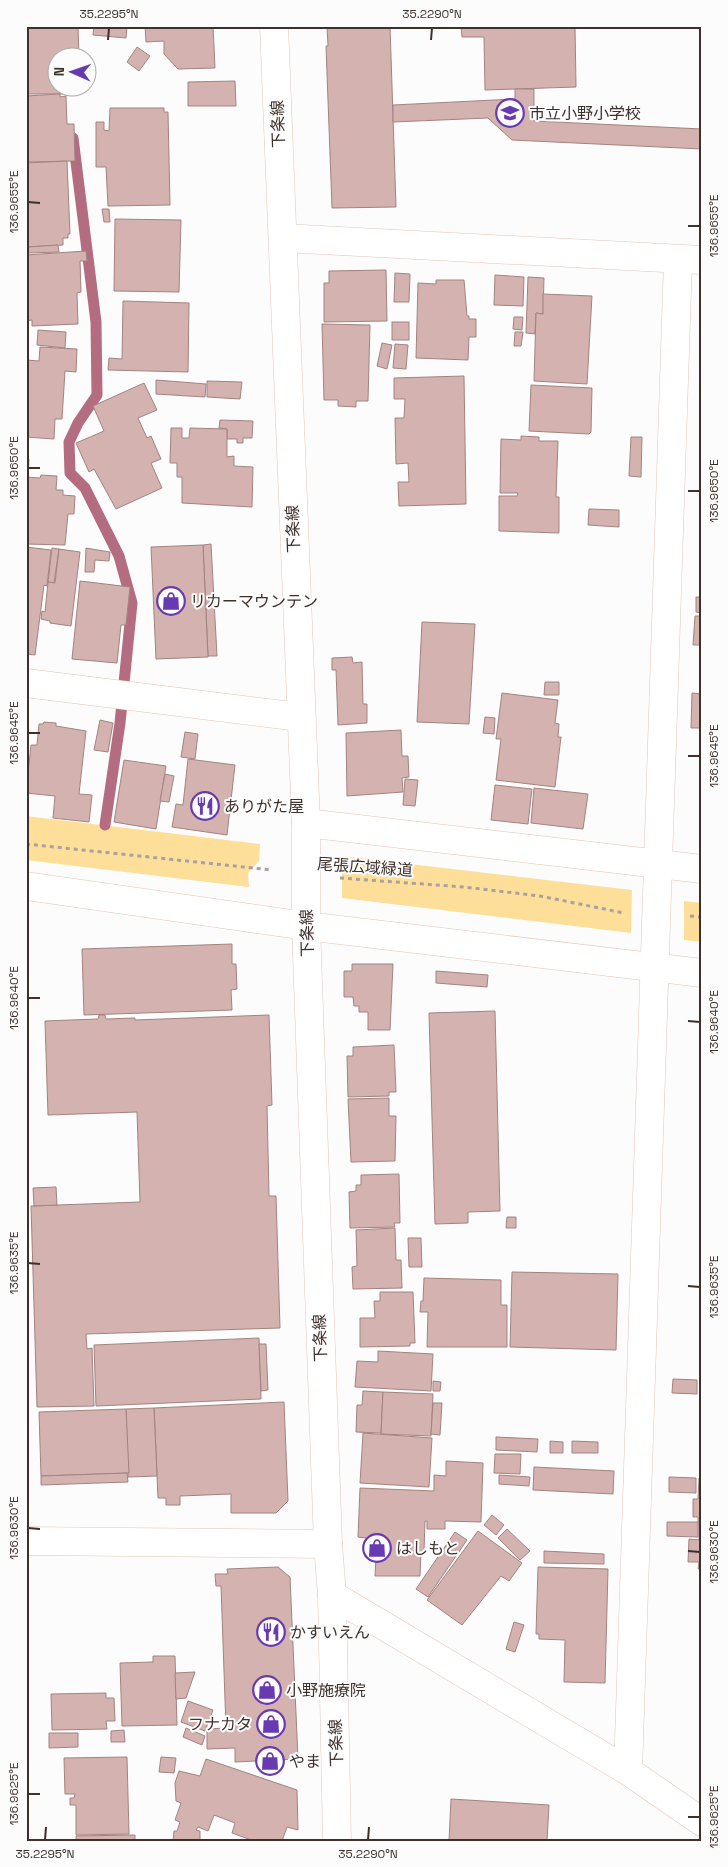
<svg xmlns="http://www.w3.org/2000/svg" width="728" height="1867" viewBox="0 0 728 1867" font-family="'Space Grotesk','Noto Sans JP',sans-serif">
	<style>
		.green { fill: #fedf9a }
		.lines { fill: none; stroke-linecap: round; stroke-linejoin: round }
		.stream { stroke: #b46c80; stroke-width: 11 }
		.building { fill: #d3b2af; stroke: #a38381 }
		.street-casing { stroke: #e3c4b7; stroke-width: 29 }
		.secondary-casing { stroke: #e3c4b7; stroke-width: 29 }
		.path { stroke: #a8a2a0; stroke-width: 3; stroke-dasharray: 4 4; stroke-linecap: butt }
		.street { stroke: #fff; stroke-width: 28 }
		.secondary { stroke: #fff; stroke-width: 28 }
		.ticks { fill: none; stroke: #3e312c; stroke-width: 2 }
		.labels { text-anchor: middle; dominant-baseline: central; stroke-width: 4; stroke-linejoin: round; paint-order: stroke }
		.poi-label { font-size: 16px; fill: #3e312c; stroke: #fcfcfc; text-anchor: start }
		.street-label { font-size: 16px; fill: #3e312c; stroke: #fcfcfc }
		.neatline { fill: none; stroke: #3e312c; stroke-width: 2 }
		.ticks-label { font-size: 12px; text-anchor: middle; fill: #3e312c }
	</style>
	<rect width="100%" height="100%" fill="#fcfcfc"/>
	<g class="green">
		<polygon points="26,816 260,844 259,861 248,873 249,887 26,860"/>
		<polygon points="342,856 632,890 631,933 342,898"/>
		<polygon points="684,901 702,903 702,942 684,940"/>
	</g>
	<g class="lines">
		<polyline class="stream" points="73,138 96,322 97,395 78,423 69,442 70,473 85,488 119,556 132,603 120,723 105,825"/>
	</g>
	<g class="building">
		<polygon points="26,26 78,26 79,58 58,58 58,88 69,88 69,94 26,94"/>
		<polygon points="94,26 127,26 126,38 93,35"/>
		<polygon points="145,26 213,26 215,68 178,69 164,54 164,41 146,42"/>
		<polygon points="327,26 390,26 396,207 332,208 326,46 328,46"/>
		<polygon points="461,26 575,26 576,87 485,90 484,37 462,37"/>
		<polygon points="137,47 150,56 139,71 127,62"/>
		<polygon points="235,81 236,106 188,106 188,82"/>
		<polygon points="515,89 534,89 534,121 702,129 702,149 512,140 488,118 393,122 393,105 515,99"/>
		<polygon points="60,94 60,97 66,96 67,124 74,124 75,161 26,162 26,96"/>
		<polygon points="110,108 164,108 164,112 168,112 170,205 108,206 106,167 96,167 96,122 104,122 104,130 109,131"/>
		<polygon points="67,161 70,234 68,234 68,238 63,238 63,245 26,247 26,163"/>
		<polygon points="102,209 109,209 110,222 104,222"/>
		<polygon points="115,219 181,220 179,292 114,291"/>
		<polygon points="58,245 59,252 28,253 28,247"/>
		<polygon points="86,251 87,261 80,261 81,292 77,293 78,324 32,326 32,320 26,321 26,255"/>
		<polygon points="386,270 387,321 324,322 324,283 329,283 329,271"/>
		<polygon points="395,273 410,274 409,302 394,302"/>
		<polygon points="495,275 524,277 523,306 494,305"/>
		<polygon points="528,277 544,278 543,314 536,313 535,334 526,333"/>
		<polygon points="436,280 464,280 467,316 469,316 469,319 476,319 476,337 469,337 468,360 416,358 418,283 436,284"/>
		<polygon points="543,294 592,296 587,384 534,381 536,313 543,314"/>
		<polygon points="123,301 189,303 188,372 108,370 109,358 122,359"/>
		<polygon points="514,317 523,317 522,330 513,329"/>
		<rect x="392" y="322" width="17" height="18"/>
		<polygon points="322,324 370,325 368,401 356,401 356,407 338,406 338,400 324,400"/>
		<polygon points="38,330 66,332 65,348 37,345"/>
		<polygon points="515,332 523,332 521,346 514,346"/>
		<polygon points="382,343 392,345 387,369 377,366"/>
		<polygon points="395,344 408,345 406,369 393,368"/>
		<polygon points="40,347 77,349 76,372 65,371 62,419 55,419 54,439 26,437 26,360 39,361"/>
		<polygon points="464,376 466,504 399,506 398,482 409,482 408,463 396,464 395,418 404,418 405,399 394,399 394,378"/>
		<polygon points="156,380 206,384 205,397 156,394"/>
		<polygon points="207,381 242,382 240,399 207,397"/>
		<polygon points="144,383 157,410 138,418 147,438 151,436 161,459 151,463 162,488 116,509 94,469 89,472 76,443 104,431 93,406"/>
		<polygon points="531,385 592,388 591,432 589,434 529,431"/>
		<polygon points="220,420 253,421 252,438 243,438 243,443 237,443 237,439 227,439 227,429 219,428"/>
		<polygon points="171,428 182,428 182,438 189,438 190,428 227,429 227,457 234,456 234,466 253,467 252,507 182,503 182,477 177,477 177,463 170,463"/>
		<polygon points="521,436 539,437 539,441 558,441 556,497 559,497 559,533 499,531 499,496 517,496 518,493 500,493 501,439 521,440"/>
		<polygon points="631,437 642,437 641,477 629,476"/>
		<polygon points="26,459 29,459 28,477 26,477"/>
		<polygon points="41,475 57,476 56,490 63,490 63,495 75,496 74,514 68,514 65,545 26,544 26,477 40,478"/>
		<polygon points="589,509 619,510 619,527 588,525"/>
		<polygon points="211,544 217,656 208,656 203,545"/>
		<polygon points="203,545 208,657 156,659 151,547"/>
		<polygon points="26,547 51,550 47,586 44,585 35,655 26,654"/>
		<polygon points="52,548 59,549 54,583 48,582"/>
		<polygon points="86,548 110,552 109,561 95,560 94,572 85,572"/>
		<polygon points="59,549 80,552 71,626 50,623 50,621 41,619 42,611 45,612 48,582 55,583"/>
		<polygon points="80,581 130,587 126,625 121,625 117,663 72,659"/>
		<polygon points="696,597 702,597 702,613 696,612"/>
		<polygon points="695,616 702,616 702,645 693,645"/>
		<polygon points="422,622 475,624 469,724 417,722"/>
		<polygon points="352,657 353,663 362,662 363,704 367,704 367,723 338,725 336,670 332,670 332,658"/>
		<polygon points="545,682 559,682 559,695 544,695"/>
		<polygon points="502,693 558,700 555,723 559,724 558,737 561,737 555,787 496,780 501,739 496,739"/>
		<polygon points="692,693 702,694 702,728 691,728"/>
		<polygon points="485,717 495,718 494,734 483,733"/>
		<polygon points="100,720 113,723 108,752 94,750"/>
		<polygon points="44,722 56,723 56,726 86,731 79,794 92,795 89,822 53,818 55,796 26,793 31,745 37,745 39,724 43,724"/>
		<polygon points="401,730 402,756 408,756 409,777 402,778 403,792 347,796 346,733"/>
		<polygon points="185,732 198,734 195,759 181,757"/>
		<polygon points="188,759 235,765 227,835 172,827 176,804 183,805"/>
		<polygon points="124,760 166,766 156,829 114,822"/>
		<polygon points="165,774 174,776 169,802 160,801"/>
		<polygon points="405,779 418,780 415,806 403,805"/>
		<polygon points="495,785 532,789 528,824 491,820"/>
		<polygon points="534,788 588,794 583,829 531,823"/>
		<polygon points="232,944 232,964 236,964 237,989 231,990 232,1010 84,1015 82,949"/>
		<polygon points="352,964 393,964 390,1030 368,1030 368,1012 359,1012 359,1006 354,1006 353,997 344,997 344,971 352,971"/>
		<polygon points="436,971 488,975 487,987 436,983"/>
		<polygon points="495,1011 500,1211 468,1212 468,1223 435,1224 429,1013"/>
		<polygon points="99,1015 105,1015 106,1019 135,1018 135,1020 269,1015 272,1105 267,1106 269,1196 276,1196 280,1328 86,1334 87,1349 92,1348 94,1406 37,1407 31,1206 140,1202 137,1112 48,1115 45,1021 98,1019"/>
		<polygon points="394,1045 396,1092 389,1092 389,1096 348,1097 347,1056 353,1056 353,1047"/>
		<polygon points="389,1098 389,1116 396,1116 395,1161 351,1162 348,1099"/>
		<polygon points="399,1174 400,1223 394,1223 395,1227 350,1228 349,1192 356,1191 356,1185 361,1185 361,1175"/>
		<polygon points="56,1187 57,1205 34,1206 33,1188"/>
		<polygon points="507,1217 516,1217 516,1228 506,1228"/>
		<polygon points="395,1228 396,1260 401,1260 402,1288 353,1289 352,1267 357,1266 356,1230"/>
		<polygon points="408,1238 421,1238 422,1267 409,1267"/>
		<polygon points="512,1272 618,1274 616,1350 510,1347"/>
		<polygon points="424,1278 501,1280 501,1305 507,1305 507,1347 427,1347 428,1312 420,1312 421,1301 423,1301"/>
		<polygon points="380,1292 413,1292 415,1343 410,1343 410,1346 360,1347 360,1318 375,1318 374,1301 380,1301"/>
		<polygon points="259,1338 261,1399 96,1406 94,1345"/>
		<polygon points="259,1344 266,1344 268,1390 261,1391"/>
		<polygon points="378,1351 433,1354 431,1391 355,1387 357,1361 378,1362"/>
		<polygon points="673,1379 697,1380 697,1394 672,1393"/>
		<polygon points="433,1381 441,1382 440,1391 433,1391"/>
		<polygon points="363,1391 383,1392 381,1433 356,1432 357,1405 362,1405"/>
		<polygon points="383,1392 433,1394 431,1436 381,1434"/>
		<polygon points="284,1402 288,1501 276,1513 231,1513 231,1494 180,1496 180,1505 166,1505 166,1498 158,1498 154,1408"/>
		<polygon points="433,1403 442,1403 440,1435 431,1434"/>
		<polygon points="154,1408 157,1476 128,1477 126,1409"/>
		<polygon points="126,1409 129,1473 41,1476 39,1412"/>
		<polygon points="363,1433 432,1438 429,1487 360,1483"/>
		<polygon points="496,1437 538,1439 537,1452 496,1450"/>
		<polygon points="550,1441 563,1442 563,1453 550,1453"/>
		<polygon points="572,1441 598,1442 598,1453 572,1453"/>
		<polygon points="495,1454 521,1454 520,1474 494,1473"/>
		<polygon points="446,1461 483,1463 481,1522 445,1521 445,1529 427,1529 427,1521 425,1521 424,1552 421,1552 420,1576 375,1576 376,1557 365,1557 366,1538 358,1537 360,1488 434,1491 434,1475 446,1476"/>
		<polygon points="534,1467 614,1471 613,1494 533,1490"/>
		<polygon points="127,1473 128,1482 41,1485 41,1476"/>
		<polygon points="499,1475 530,1477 529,1486 499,1484"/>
		<polygon points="669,1477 696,1478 696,1493 669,1492"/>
		<polygon points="699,1478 702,1478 702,1523 698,1523 698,1517 693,1517 693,1499 698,1499"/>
		<polygon points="492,1515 504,1525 496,1535 484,1525"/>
		<polygon points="667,1522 698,1522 698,1537 667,1536"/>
		<polygon points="699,1523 702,1523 702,1569 698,1569 699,1562 688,1562 689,1539 699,1540"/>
		<polygon points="507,1529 530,1551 520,1560 498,1538"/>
		<polygon points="478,1531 522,1563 509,1581 501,1576 462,1625 427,1600"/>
		<polygon points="455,1532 467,1540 428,1597 416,1589"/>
		<polygon points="544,1551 604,1554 604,1564 544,1563"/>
		<polygon points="278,1567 290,1577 298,1759 235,1762 235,1748 207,1749 207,1729 226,1728 221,1586 216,1586 215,1574 228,1574 227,1569"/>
		<polygon points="538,1567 608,1569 605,1683 564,1682 565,1640 539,1639 539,1634 536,1634"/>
		<polygon points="514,1622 524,1625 515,1652 506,1649"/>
		<polygon points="153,1656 175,1656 177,1725 122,1726 120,1663 153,1662"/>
		<polygon points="195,1672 186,1698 176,1699 175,1673"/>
		<polygon points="106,1693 106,1698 114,1698 115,1721 106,1721 107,1729 52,1730 51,1694"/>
		<polygon points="188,1701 213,1710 205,1731 181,1722"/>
		<polygon points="186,1728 205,1736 202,1745 183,1737"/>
		<polygon points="124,1730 125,1742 111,1742 111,1731"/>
		<polygon points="49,1733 78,1733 78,1747 49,1748"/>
		<polygon points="127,1757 129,1834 76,1835 76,1805 70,1805 70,1798 74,1798 75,1794 65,1794 64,1758"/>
		<polygon points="161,1757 176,1758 174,1773 159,1772"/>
		<polygon points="206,1759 297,1790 298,1830 287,1827 282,1841 254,1841 232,1833 235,1823 214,1815 208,1831 198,1827 196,1830 200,1831 200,1841 173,1841 174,1831 177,1831 180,1822 175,1820 181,1803 176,1801 175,1783 179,1771 200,1776"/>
		<polygon points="451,1799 549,1805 547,1841 449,1841"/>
		<polygon points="135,1835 135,1841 76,1841 76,1836"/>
	</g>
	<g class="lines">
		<defs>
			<g id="street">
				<polyline points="283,238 702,260"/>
				<polyline points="26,683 300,717"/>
				<polyline points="306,823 702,869"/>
				<polyline points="26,886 306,926 702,973"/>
				<polyline points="26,1541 328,1544"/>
				<polyline points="332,1595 628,1771 702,1822"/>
				<polyline points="628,1771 678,260"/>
			</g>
			<polyline id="secondary" points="274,26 306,823 306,926 328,1544 332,1595 337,1841"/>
		</defs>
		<use href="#street" class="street-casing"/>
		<use href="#secondary" class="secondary-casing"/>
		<g class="path">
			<polyline points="26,844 272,870"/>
			<polyline points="340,878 464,887 540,896 624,913"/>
			<polyline points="690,916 702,917"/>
		</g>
		<use href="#street" class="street"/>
		<use href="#secondary" class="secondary"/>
	</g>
	<path class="ticks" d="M108,40L109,28M431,40L432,28M28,202L40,203M688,226H700M28,468H40M688,491H700M28,733H40M688,756H700M28,998H40M688,1021L700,1022M28,1263L40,1264M688,1286L700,1287M28,1528L40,1529M688,1551L700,1552M28,1794H40M688,1817H700M45,1840L46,1827M368,1840L369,1827"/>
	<defs>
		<symbol id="school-ring" viewBox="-11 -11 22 22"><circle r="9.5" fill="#fcfcfc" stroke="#683ab1" stroke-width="1.5"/><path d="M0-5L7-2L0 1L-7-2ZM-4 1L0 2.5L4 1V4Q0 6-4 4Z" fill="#683ab1"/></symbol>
		<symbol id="shop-ring" viewBox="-11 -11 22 22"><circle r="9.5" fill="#fcfcfc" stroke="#683ab1" stroke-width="1.5"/><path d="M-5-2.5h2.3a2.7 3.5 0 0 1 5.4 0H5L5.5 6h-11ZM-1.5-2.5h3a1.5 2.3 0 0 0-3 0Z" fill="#683ab1"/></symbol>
		<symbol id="restaurant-ring" viewBox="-11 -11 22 22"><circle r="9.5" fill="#fcfcfc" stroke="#683ab1" stroke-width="1.5"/><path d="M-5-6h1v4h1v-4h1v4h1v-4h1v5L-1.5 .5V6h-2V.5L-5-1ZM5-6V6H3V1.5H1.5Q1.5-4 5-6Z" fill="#683ab1"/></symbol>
	</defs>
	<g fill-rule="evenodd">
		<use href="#school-ring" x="494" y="97" width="32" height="32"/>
		<use href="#shop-ring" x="155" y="585" width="32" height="32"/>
		<use href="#restaurant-ring" x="189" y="790" width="32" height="32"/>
		<use href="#shop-ring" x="361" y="1532" width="32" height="32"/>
		<use href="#restaurant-ring" x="255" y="1616" width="32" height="32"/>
		<use href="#shop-ring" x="251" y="1674" width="32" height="32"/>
		<use href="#shop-ring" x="255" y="1708" width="32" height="32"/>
		<use href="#shop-ring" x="254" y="1745" width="32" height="32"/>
	</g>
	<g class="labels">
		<g class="poi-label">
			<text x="529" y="113">市立小野小学校</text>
			<text x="190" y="601">リカーマウンテン</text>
			<text x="224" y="806">ありがた屋</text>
			<text x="396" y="1548">はしもと</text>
			<text x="290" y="1632">かすいえん</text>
			<text x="286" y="1690">小野施療院</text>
			<text x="252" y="1724" text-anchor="end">フナカタ</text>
			<text x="289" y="1761">やま</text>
		</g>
		<g class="street-label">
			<text transform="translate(278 124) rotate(-92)">下条線</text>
			<text transform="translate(293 529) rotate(-92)">下条線</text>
			<text transform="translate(365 867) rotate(4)">尾張広域緑道</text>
			<text transform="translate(307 933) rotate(-91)">下条線</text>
			<text transform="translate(320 1338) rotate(-92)">下条線</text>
			<text transform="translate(336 1743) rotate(-92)">下条線</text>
		</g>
	</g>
	<rect width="728" height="1867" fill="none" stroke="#fcfcfc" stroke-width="55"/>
	<g transform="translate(72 72) rotate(272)"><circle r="24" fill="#fcfcfc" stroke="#b0aba9"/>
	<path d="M0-4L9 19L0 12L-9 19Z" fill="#683ab1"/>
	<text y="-8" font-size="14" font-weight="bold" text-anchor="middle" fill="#3e312c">N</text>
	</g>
	<rect x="28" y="28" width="672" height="1812" class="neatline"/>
	<g class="ticks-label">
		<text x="109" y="18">35.2295°N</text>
		<text x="432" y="18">35.2290°N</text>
		<text transform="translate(14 202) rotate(-90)" y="4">136.9655°E</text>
		<text transform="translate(714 226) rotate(-90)" y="4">136.9655°E</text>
		<text transform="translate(14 468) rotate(-90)" y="4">136.9650°E</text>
		<text transform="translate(714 491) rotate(-90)" y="4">136.9650°E</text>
		<text transform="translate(14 733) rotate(-90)" y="4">136.9645°E</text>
		<text transform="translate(714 756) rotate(-90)" y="4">136.9645°E</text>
		<text transform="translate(14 998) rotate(-90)" y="4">136.9640°E</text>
		<text transform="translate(714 1022) rotate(-90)" y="4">136.9640°E</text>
		<text transform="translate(14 1263) rotate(-90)" y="4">136.9635°E</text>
		<text transform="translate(714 1287) rotate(-90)" y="4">136.9635°E</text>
		<text transform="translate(14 1528) rotate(-90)" y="4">136.9630°E</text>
		<text transform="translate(714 1552) rotate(-90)" y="4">136.9630°E</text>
		<text transform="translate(14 1794) rotate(-90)" y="4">136.9625°E</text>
		<text transform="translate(714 1817) rotate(-90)" y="4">136.9625°E</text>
		<text x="45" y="1858">35.2295°N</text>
		<text x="368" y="1858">35.2290°N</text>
	</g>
</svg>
